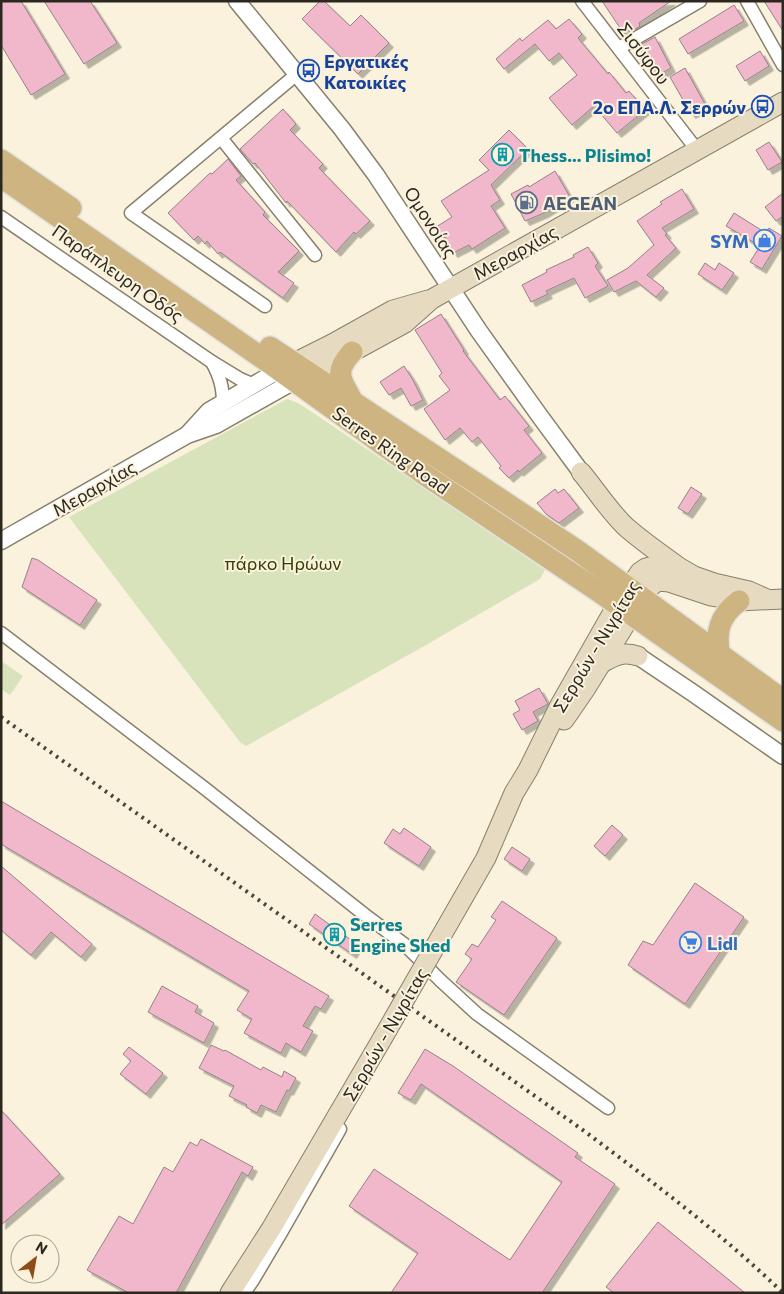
<svg xmlns="http://www.w3.org/2000/svg" width="784" height="1294" viewBox="0 0 784 1294" font-family="Commissioner,sans-serif">
	<style>
		.green { fill: #d8e3bb }
		.building { fill: #f1b7ca; stroke: #988189; filter: url(#shadow) }
		.lines { fill: none; stroke-linecap: round; stroke-linejoin: round }
		.minor-casing { stroke: #87806d; stroke-width: 15 }
		.tertiary-casing { stroke: #87806d; stroke-width: 19 }
		.secondary-casing { stroke: #87806d; stroke-width: 21 }
		.primary-casing { stroke: #e1e1e0; stroke-width: 24 }
		.minor { stroke: #fff; stroke-width: 12 }
		.tertiary { stroke: #fff; stroke-width: 16 }
		.secondary { stroke: #e6dac0; stroke-width: 19 }
		.primary { stroke: #cdb480; stroke-width: 21 }
		.rail { stroke: #49453b; stroke-width: 4; stroke-dasharray: 2.5 5; stroke-linecap: butt }
		.secondary-bridge-casing { stroke: #87806d; stroke-width: 21; stroke-linecap: butt }
		.secondary-bridge { stroke: #e6dac0; stroke-width: 19 }
		.labels { text-anchor: middle; dominant-baseline: central; stroke-width: 4; stroke-linejoin: round; paint-order: stroke }
		.street-label { font-size: 18px; fill: #2b2820; stroke: #faf2dd }
		.transit-label { font-size: 18px; font-weight: bold; fill: #164399; stroke: #faf2dd; text-anchor: start }
		.culture-label { font-size: 18px; font-weight: bold; fill: #0d838f; stroke: #faf2dd; text-anchor: start }
		.service-label { font-size: 18px; font-weight: bold; fill: #4e5e75; stroke: #faf2dd; text-anchor: start }
		.shop-label { font-size: 18px; font-weight: bold; fill: #366cbe; stroke: #faf2dd; text-anchor: end }
		.park-label { font-size: 18px; fill: #354002; stroke: #faf2dd }
	</style>
	<defs>
		<filter id="shadow"><feDropShadow dx="4.5" dy="4.5" stdDeviation="0" flood-color="#0004"/></filter>
	</defs>
	<rect width="100%" height="100%" fill="#faf2dd"/>
	<g class="green">
		<polygon points="287,399 298,403 315,414 545,570 540,579 426,645 246,746 240,742 69,517"/>
		<polygon points="1,661 23,676 10,695 1,689"/>
	</g>
	<g class="building">
		<polygon points="1,1 21,1 65,74 31,95 1,45"/>
		<polygon points="44,1 90,1 117,43 84,64"/>
		<polygon points="320,1 324,1 350,26 361,15 389,43 358,74 302,19"/>
		<polygon points="602,1 671,1 639,23 640,26 631,32 630,30 624,34"/>
		<polygon points="764,1 783,1 783,31"/>
		<polygon points="734,5 744,21 688,54 679,39"/>
		<polygon points="569,19 582,34 578,38 608,74 609,72 626,93 629,91 645,110 617,133 594,106 572,125 549,98 577,75 559,53 549,61 535,44 504,69 496,59 520,38 522,41 548,20 556,29"/>
		<polygon points="655,37 671,68 655,77 638,46"/>
		<polygon points="760,51 769,66 745,81 736,66"/>
		<polygon points="685,68 706,106 691,114 670,77"/>
		<polygon points="283,109 296,124 290,130 323,164 319,168 370,221 356,234 354,232 336,252 287,201 286,203 255,163 253,164 240,149"/>
		<polygon points="509,130 528,149 491,185 500,200 491,206 505,228 472,249 469,245 453,253 445,237 443,238 436,227 452,217 441,201 489,170 479,160"/>
		<polygon points="769,142 782,162 768,170 756,150"/>
		<polygon points="228,159 241,176 236,180 265,212 263,215 299,251 278,272 294,283 283,298 220,252 218,254 207,241 205,244 198,236 194,240 168,213 210,173 212,174"/>
		<polygon points="555,171 570,197 544,213 525,221 511,194 528,185 529,187"/>
		<polygon points="682,189 694,209 662,228 667,234 665,235 676,248 647,275 664,288 656,297 636,281 614,292 607,280 628,268 654,245 637,221 662,204 660,202"/>
		<polygon points="783,193 783,216 776,221 765,207"/>
		<polygon points="734,213 766,233 769,228 782,236 762,269 750,262 760,246 726,226"/>
		<polygon points="588,247 598,263 595,266 608,286 585,298 574,278 546,291 548,294 531,302 522,285 547,272 546,270 574,257 573,255"/>
		<polygon points="705,263 715,270 719,263 734,273 722,290 698,274"/>
		<polygon points="441,314 464,350 463,351 500,400 505,396 529,426 524,430 542,453 519,472 518,470 509,478 499,468 501,466 478,437 472,442 460,428 445,440 424,409 450,390 439,376 442,373 415,330"/>
		<polygon points="404,366 413,380 423,400 411,406 401,388 389,395 380,382"/>
		<polygon points="691,487 702,494 688,514 678,508"/>
		<polygon points="555,489 558,493 564,489 579,508 559,523 546,514 537,503"/>
		<polygon points="32,558 38,560 97,600 80,625 22,587"/>
		<polygon points="539,688 548,704 533,712 538,721 522,730 513,714 520,710 515,701"/>
		<polygon points="1,801 329,996 321,1009 315,1006 303,1026 313,1031 301,1052 286,1043 281,1053 244,1033 252,1019 237,1010 249,991 1,844"/>
		<polygon points="612,825 623,835 605,856 594,846"/>
		<polygon points="404,828 431,847 419,866 384,843 393,829 400,834"/>
		<polygon points="512,847 530,859 522,871 504,859"/>
		<polygon points="1,866 92,944 81,957 51,932 31,955 1,930"/>
		<polygon points="695,883 744,917 685,1004 628,965 643,941 653,945"/>
		<polygon points="502,901 557,938 504,1015 456,982 472,959 465,954 472,944 478,947 496,920 491,917"/>
		<polygon points="315,914 358,945 352,954 309,924"/>
		<polygon points="162,986 198,1006 195,1012 214,1023 204,1043 148,1012"/>
		<polygon points="211,1045 224,1051 225,1050 261,1070 263,1067 282,1077 284,1071 296,1078 289,1091 287,1090 276,1112 261,1105 257,1113 246,1107 247,1105 229,1096 234,1086 199,1068"/>
		<polygon points="129,1047 163,1073 146,1094 120,1074 131,1061 123,1054"/>
		<polygon points="425,1049 453,1066 578,1153 575,1157 615,1184 542,1293 391,1293 418,1253 349,1206 374,1169 510,1260 562,1182 421,1084 411,1100 398,1093"/>
		<polygon points="1,1110 60,1174 1,1225"/>
		<polygon points="201,1139 253,1167 248,1176 242,1172 176,1293 129,1293 87,1270 119,1216 133,1224 164,1167 173,1172 190,1142 197,1146"/>
		<polygon points="658,1222 745,1293 614,1293 606,1287"/>
	</g>
	<g class="lines">
		<defs>
			<g id="minor">
				<polyline points="582,1 697,150"/>
				<polyline points="747,1 783,65"/>
				<polyline points="619,48 700,1"/>
				<polyline points="221,138 315,255"/>
				<polyline points="1,217 212,362 240,379 254,385"/>
				<polyline points="265,306 131,213 297,74"/>
				<path d="M212,362C220,377 223,387 223,404"/>
				<polyline points="1,633 203,787 365,915 404,944 440,980 477,1014 608,1108"/>
				<polyline points="244,1293 253,1280 282,1231 340,1129"/>
			</g>
			<g id="tertiary">
				<polyline points="237,1 342,129 376,175 479,331 539,415 581,472"/>
				<polyline points="188,434 209,411 279,370"/>
				<polyline points="1,541 187,435 216,425 294,381"/>
				<polyline points="638,656 693,693 783,756"/>
			</g>
			<g id="secondary">
				<polyline points="284,368 332,344 393,310 428,300"/>
				<polyline points="297,380 352,352 405,323 432,299 783,102"/>
				<path d="M581,472C596,490 609,511 626,527C642,541 659,553 676,565"/>
				<path d="M600,664C615,656 621,651 638,656"/>
				<polyline points="564,720 586,688 631,615 649,588 655,583 659,581 669,582 711,596 739,601 783,599"/>
				<polyline points="428,959 486,858 514,793 528,770 560,705 617,605 640,572 646,568 658,565 666,564 677,566 694,576 714,583 749,591 767,599"/>
				<polyline points="230,1293 271,1229 382,1039"/>
			</g>
			<g id="primary">
				<polyline points="1,160 71,208"/>
				<polyline points="1,177 268,362 425,475 598,591 783,721"/>
				<polyline points="270,347 497,497 578,551 783,700"/>
				<path d="M352,352C333,373 341,379 353,402"/>
				<path d="M720,656C715,632 719,616 739,601"/>
			</g>
		</defs>
		<use href="#minor" class="minor-casing"/>
		<use href="#tertiary" class="tertiary-casing"/>
		<use href="#secondary" class="secondary-casing"/>
		<use href="#primary" class="primary-casing"/>
		<use href="#minor" class="minor"/>
		<use href="#tertiary" class="tertiary"/>
		<use href="#secondary" class="secondary"/>
		<use href="#primary" class="primary"/>
		<path class="rail" d="M1,717L580,1128C650,1180 720,1232 783,1293"/>
		<defs>
			<polyline id="secondary-bridge" points="382,1039 428,959"/>
		</defs>
		<use href="#secondary-bridge" class="secondary-bridge-casing"/>
		<use href="#secondary-bridge" class="secondary-bridge"/>
	</g>
	<defs>
		<symbol id="bus-ring" viewBox="-11 -11 22 22"><circle r="9.5" fill="#faf2dd" stroke="#1a4fb4" stroke-width="1.5"/><path d="M-5-6H5V4H4V6H2V4H-2V6H-4V4H-5ZM-3.5-4V0h7V-4ZM-3.5 1.2v1.5H-2V1.2ZM2 1.2v1.5H3.5V1.2Z" fill="#1a4fb4"/></symbol>
		<symbol id="building-ring" viewBox="-11 -11 22 22"><circle r="9.5" fill="#faf2dd" stroke="#0f9aa8" stroke-width="1.5"/><path d="M-4-6H4V6H1V3H-1V6H-4ZM-2.5-4.3h1.7v1.8h-1.7ZM.8-4.3h1.7v1.8H.8ZM-2.5-1h1.7V.8h-1.7ZM.8-1h1.7V.8H.8Z" fill="#0f9aa8"/></symbol>
		<symbol id="fuel-ring" viewBox="-11 -11 22 22"><circle r="9.5" fill="#faf2dd" stroke="#5c6f8a" stroke-width="1.5"/><path d="M-5.5-6h7V0h2V4h1.3V-2.5L3-4.5l.8-.8L6-3V5H2.5V1h-1V6h-7ZM-4.2-4.7v3.2H.2V-4.7Z" fill="#5c6f8a"/></symbol>
		<symbol id="shop-ring" viewBox="-11 -11 22 22"><circle r="9.5" fill="#faf2dd" stroke="#3f7fe0" stroke-width="1.5"/><path d="M-5-2.5h2.3a2.7 3.5 0 0 1 5.4 0H5L5.5 6h-11ZM-1.5-2.5h3a1.5 2.3 0 0 0-3 0Z" fill="#3f7fe0"/></symbol>
		<symbol id="supermarket-ring" viewBox="-11 -11 22 22"><circle r="9.5" fill="#faf2dd" stroke="#3f7fe0" stroke-width="1.5"/><path d="M-6-5.5h2.5l.6 2H6L4.5 2H-2.5L-4.4-4H-6ZM-1.5 3.2a1.3 1.3 0 1 0 .1 0ZM3 3.2a1.3 1.3 0 1 0 .1 0Z" fill="#3f7fe0"/></symbol>
	</defs>
	<g fill-rule="evenodd">
		<use href="#bus-ring" x="296" y="58" width="25" height="25"/>
		<use href="#bus-ring" x="750" y="94" width="25" height="25"/>
		<use href="#building-ring" x="490" y="142" width="25" height="25"/>
		<use href="#fuel-ring" x="514" y="190" width="25" height="25"/>
		<use href="#shop-ring" x="752" y="228" width="25" height="25"/>
		<use href="#building-ring" x="322" y="922" width="25" height="25"/>
		<use href="#supermarket-ring" x="678" y="930" width="25" height="25"/>
	</g>
	<g class="labels">
		<g class="street-label">
			<text transform="translate(644 53) rotate(52)">Σισύφου</text>
			<text transform="translate(431 222) rotate(57)">Ομονοίας</text>
			<text transform="translate(515 252) rotate(-29)">Μεραρχίας</text>
			<text transform="translate(118 273) rotate(35)">Παράπλευρη Οδός</text>
			<text transform="translate(391 450) rotate(35)">Serres Ring Road</text>
			<text transform="translate(94 488) rotate(-30)">Μεραρχίας</text>
			<text transform="translate(596 646) rotate(-59)">Σερρών - Νιγρίτας</text>
			<text transform="translate(385 1034) rotate(-60)">Σερρών - Νιγρίτας</text>
		</g>
		<g class="transit-label">
			<text x="324" y="61">Εργατικές<tspan x="324" dy="21">Κατοικίες</tspan></text>
			<text x="746" y="107" text-anchor="end">2ο ΕΠΑ.Λ. Σερρών</text>
		</g>
		<g class="culture-label">
			<text x="519" y="155">Thess… Plisimo!</text>
			<text x="350" y="924">Serres<tspan x="350" dy="21">Engine Shed</tspan></text>
		</g>
		<g class="service-label">
			<text x="543" y="203">AEGEAN</text>
		</g>
		<g class="shop-label">
			<text x="749" y="241">SYM</text>
			<text x="707" y="943" text-anchor="start">Lidl</text>
		</g>
		<g class="park-label">
			<text x="283" y="563">πάρκο Ηρώων</text>
		</g>
	</g>
	<rect width="784" height="1294" fill="none" stroke="#2b2820" stroke-width="5"/>
	<g transform="translate(35 1259) rotate(31)"><circle r="24" fill="#faf2dd" stroke="#a7a191"/>
	<path d="M0-4L9 19L0 12L-9 19Z" fill="#8e4c19"/>
	<text y="-8" font-size="14" font-weight="bold" text-anchor="middle" fill="#2b2820">N</text>
	</g>
</svg>
